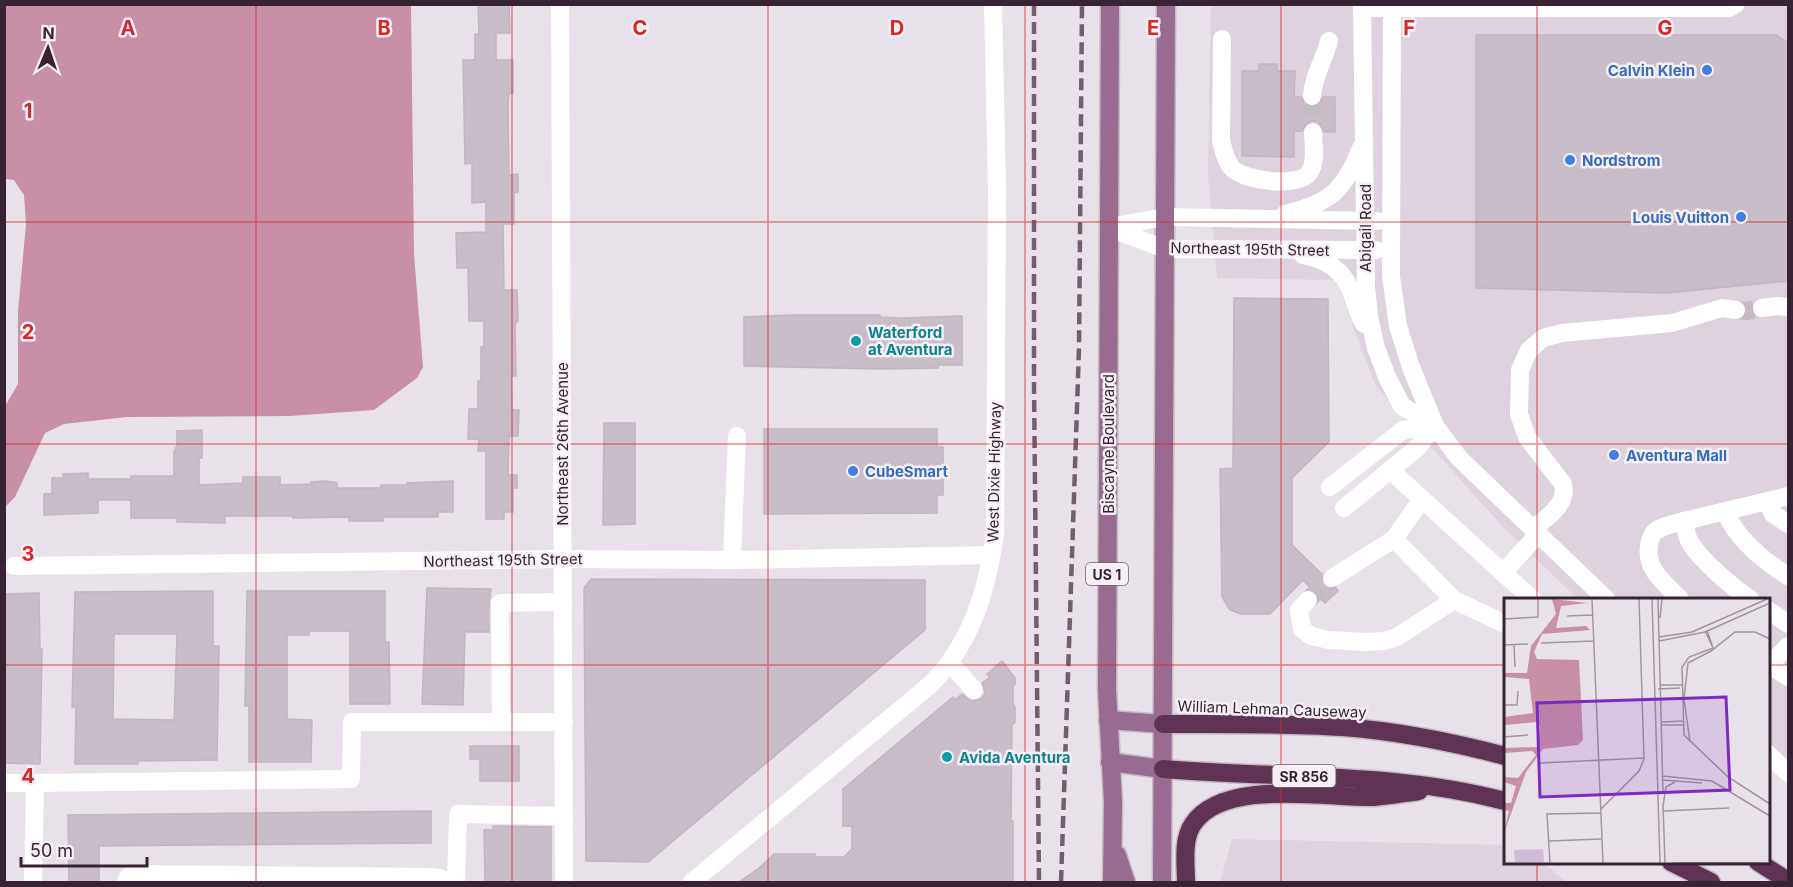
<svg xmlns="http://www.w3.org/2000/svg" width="1793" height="887" viewBox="0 0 1793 887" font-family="Inter,sans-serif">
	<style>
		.built { fill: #ddd2dd }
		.water { fill: #c88fa6 }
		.building { fill: #c9bdc9; stroke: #c2b4c2; stroke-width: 1.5; fill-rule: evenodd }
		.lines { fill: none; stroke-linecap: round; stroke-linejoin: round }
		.minor-tunnel { stroke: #c6bbc5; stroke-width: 18; stroke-dasharray: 18 9; stroke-linecap: butt }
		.major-casing { stroke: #c3bdc2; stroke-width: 21 }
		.highway-casing { stroke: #c3bdc2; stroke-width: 21 }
		.minor { stroke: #fff; stroke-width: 18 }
		.major { stroke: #996b91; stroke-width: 18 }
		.highway { stroke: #603355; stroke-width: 18 }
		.rail { stroke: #735e70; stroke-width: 4.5; stroke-dasharray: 12 6; stroke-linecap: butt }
		.grid { fill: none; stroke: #d62828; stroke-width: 1.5; stroke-opacity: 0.55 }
		.shop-dot { fill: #3f7fe0; stroke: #f6f0f6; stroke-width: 2 }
		.culture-dot { fill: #0f9aa8; stroke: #f6f0f6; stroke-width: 2 }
		.labels { text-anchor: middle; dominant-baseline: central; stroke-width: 5; stroke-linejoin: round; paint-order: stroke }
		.shield { fill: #f6f0f6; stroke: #71606e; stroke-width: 1.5 }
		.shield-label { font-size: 14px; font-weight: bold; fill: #382334 }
		.shop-label { font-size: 15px; font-weight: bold; fill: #366cbe; stroke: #f6f0f6; text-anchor: start }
		.street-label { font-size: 15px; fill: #382334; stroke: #f6f0f6 }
		.culture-label { font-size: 15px; font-weight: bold; fill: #0d838f; stroke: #f6f0f6; text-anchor: start }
		.inset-road { fill: none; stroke: #a295a1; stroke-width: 1.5 }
		.view { fill: #7b2cbf; fill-opacity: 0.15; stroke: #7b2cbf; stroke-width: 3 }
		.inset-edge { fill: none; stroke: #382334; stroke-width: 3 }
		.grid-label { font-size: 20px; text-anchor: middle; font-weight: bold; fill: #d62828; stroke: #f6f0f6; stroke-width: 5; stroke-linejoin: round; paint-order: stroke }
	</style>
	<rect width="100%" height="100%" fill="#e9e1e9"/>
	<g class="built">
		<polygon points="1211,5 1788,5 1788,779 1768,762 1768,599 1578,599 1502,526 1375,385 1336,280 1217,278 1208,175"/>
		<polygon points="1232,839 1505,845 1505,862 1543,862 1566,882 1220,882"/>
	</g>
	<polygon class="water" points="5,4 411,5 414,254 423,367 417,378 374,410 290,416 127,417 64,424 45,433 15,497 5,507 5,406 18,384 18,311 26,224 24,195 14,180 5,179"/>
	<g class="building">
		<polygon points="478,4 509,4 510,33 496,33 496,60 513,60 513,93 509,93 508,105 509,175 518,174 518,192 514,193 514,224 503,224 504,290 517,290 518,320 515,325 516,376 511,376 512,410 519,410 518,436 509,436 508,475 517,475 517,488 513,488 513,512 504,512 504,519 486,519 486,451 478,451 479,439 468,439 469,409 478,409 478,381 481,381 481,347 484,347 484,321 469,321 468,268 457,268 456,233 486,232 486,202 472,203 472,163 465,164 463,60 475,60 475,34 479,34"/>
		<polygon points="1476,35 1776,35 1788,43 1788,281 1666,293 1476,288"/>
		<polygon points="1259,64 1277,64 1277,71 1295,71 1294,97 1301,97 1306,105 1316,106 1321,103 1323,97 1335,97 1335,132 1324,132 1319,122 1312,121 1307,123 1302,131 1294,131 1294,157 1242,156 1242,71 1259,71"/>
		<polygon points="1234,298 1328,299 1329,442 1292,478 1292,545 1322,574 1323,584 1327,588 1336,588 1338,591 1325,603 1303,580 1270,614 1241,614 1230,610 1222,597 1220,469 1233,468"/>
		<polygon points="794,315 880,315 880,317 902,318 962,316 962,365 939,365 938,368 881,369 744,366 744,317"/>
		<polygon points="604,423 635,423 635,524 603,525"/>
		<polygon points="764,429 937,429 937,447 943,447 943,495 937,495 937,513 764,514"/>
		<polygon points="202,430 202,458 199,458 199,485 243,483 243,477 280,477 280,485 311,484 311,482 326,481 337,483 337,488 381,488 381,485 407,485 407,483 453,481 453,512 438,512 438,517 383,517 383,521 349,521 349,517 293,518 292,516 225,516 225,523 177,522 177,518 131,518 131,500 98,500 98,513 44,515 44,494 52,494 52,478 63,478 63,474 88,473 88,479 131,479 131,476 174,476 174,451 177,446 177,431"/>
		<polygon points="591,579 925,580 925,630 648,862 586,861 584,588"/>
		<polygon points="427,588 491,589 489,603 489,632 465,632 463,705 422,704"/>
		<path d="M213,591V646H219L217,760L138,761V764H75L76,707H72L75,592ZM114,634H177L174,720L113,719Z"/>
		<polygon points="247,591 385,591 385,642 389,642 390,704 350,704 350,631 309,631 309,635 287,635 287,719 312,720 311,762 249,762 249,706 245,706"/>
		<polygon points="39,593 40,649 42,649 40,764 4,763 4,594"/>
		<polygon points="1002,661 1015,678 1015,684 1013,686 1013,704 1015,707 1015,722 1012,725 1011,821 1013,821 1013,882 739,882 759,868 774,854 815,854 816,857 844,857 852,849 852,826 843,826 843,789 953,697 955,700 962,694 971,701 981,699 985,693 982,683 990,677 987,674"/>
		<polygon points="470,746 519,746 519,781 480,781 480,759 470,759"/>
		<polygon points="431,811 431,843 99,846 99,882 69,882 68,815"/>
		<polygon points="493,826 551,827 551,882 485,882 484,830 493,830"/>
	</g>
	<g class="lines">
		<g class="minor-tunnel">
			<polyline points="1312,96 1313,132"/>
			<polyline points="1736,310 1747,311 1762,308"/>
			<polyline points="1308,600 1332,578"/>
		</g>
		<defs>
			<g id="major">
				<polyline points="1110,4 1107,689 1113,802 1112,882"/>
				<polyline points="1108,720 1163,724"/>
				<polyline points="1110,762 1163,769"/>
				<polyline points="1117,855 1126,882"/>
				<polyline points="1162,882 1166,4"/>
			</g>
			<g id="highway">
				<path d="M1163,724C1222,724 1282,723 1342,727C1397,731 1452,742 1505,756"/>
				<path d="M1163,769C1279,779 1390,771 1505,801"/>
				<polyline points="1671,862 1711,882"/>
				<polyline points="1758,862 1788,881"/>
				<path d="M1186,882C1186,864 1182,840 1193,824C1224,778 1326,798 1374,797C1389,796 1404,793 1419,791"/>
			</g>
		</defs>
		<use href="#major" class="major-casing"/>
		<use href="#highway" class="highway-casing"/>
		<g class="minor">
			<polyline points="560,4 564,882"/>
			<polyline points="1362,4 1366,287 1369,317 1376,348 1387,377 1402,406 1435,426"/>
			<polyline points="1392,4 1391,276 1398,326 1411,367 1435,426 1459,458 1606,599"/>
			<polyline points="1362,8 1729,8 1736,4"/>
			<path d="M1222,39L1221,140C1223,149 1225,159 1231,167C1242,181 1298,188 1309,173C1317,163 1313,144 1313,132"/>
			<path d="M1312,96C1313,77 1324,60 1329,41"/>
			<path d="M1285,214C1330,203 1344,191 1361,148"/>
			<polyline points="1109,227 1165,217 1377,221"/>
			<polyline points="1109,228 1165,249 1376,250"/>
			<path d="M1303,255C1323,259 1341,268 1349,287C1355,300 1357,313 1364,324"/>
			<polyline points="1762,308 1777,306 1788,307"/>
			<polyline points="1390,470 1532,599"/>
			<polyline points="1330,487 1403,430 1435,426"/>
			<polyline points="1422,499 1394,539 1454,600 1505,624"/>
			<polyline points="1767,502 1773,514 1788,524"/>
			<polyline points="1344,508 1417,448 1435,426"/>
			<path d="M1725,512C1738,540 1762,560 1788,576"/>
			<polyline points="1684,521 1788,496"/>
			<path d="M1533,529C1547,517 1568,505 1563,484L1527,437L1519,414L1520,370L1529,350L1543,338L1562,333L1672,323L1722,308L1736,310"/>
			<polyline points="732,560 737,436"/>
			<polyline points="14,566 563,559 732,560 992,555"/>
			<polyline points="1503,573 1538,534"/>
			<polyline points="1332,578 1394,539"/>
			<path d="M1680,599C1665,583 1645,570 1649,545C1650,539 1652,533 1657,530C1665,525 1676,523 1684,521C1686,528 1686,537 1691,544C1702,561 1733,588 1750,599"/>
			<polyline points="1308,600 1299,610 1302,629 1311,636 1329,640 1365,642 1384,641 1397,637 1454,600"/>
			<polyline points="1768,610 1788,624"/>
			<polyline points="950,663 974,690"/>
			<polyline points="1768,664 1788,677"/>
			<polyline points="1768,667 1788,646"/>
			<polyline points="501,722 500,603 563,602"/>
			<polyline points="1768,754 1788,773"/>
			<polyline points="4,783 35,783"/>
			<polyline points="33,882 35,783 351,779 352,722 564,722"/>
			<polyline points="126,882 128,877 136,874 432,877 439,878 450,882"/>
			<polyline points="456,882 458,814 564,816"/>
			<path d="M692,882L930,685C971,644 987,591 995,534L997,189L993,4"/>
		</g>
		<use href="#major" class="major"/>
		<use href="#highway" class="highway"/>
		<g class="rail">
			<polyline points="1034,4 1034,385 1039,882"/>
			<polyline points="1061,882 1079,348 1082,4"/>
		</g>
	</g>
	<path class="grid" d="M256,4V882M512,4V882M768,4V882M1025,4V882M1281,4V882M1537,4V599M4,222H1788M4,444H1788M4,665H1505M1768,665H1788M1537,862V882"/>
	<g class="shop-dot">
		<circle cx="1707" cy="70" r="6"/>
		<circle cx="1570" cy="160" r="6"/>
		<circle cx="1741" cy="217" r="6"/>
		<circle cx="1614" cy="455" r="6"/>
		<circle cx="853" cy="471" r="6"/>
	</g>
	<g class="culture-dot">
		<circle cx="856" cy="341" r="6"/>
		<circle cx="947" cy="757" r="6"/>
	</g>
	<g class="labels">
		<g class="shield">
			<rect x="1086" y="563" width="42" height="22" rx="4.5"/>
			<rect x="1272.5" y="765" width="63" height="22" rx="4.5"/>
		</g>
		<g class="shield-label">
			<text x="1107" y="574">US 1</text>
			<text x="1304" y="776">SR 856</text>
		</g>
		<g class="shop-label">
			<text x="1695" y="70" text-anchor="end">Calvin Klein</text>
			<text x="1582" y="160">Nordstrom</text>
			<text x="1729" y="217" text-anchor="end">Louis Vuitton</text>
			<text x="1626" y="455">Aventura Mall</text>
			<text x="865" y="471">CubeSmart</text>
		</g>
		<g class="street-label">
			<text transform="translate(1365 228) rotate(-90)">Abigail Road</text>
			<text transform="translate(1250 249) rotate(1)">Northeast 195th Street</text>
			<text transform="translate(562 444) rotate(-90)">Northeast 26th Avenue</text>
			<text transform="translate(1108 444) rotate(-90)">Biscayne Boulevard</text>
			<text transform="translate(994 472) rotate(-89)">West Dixie Highway</text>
			<text transform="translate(503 560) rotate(-1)">Northeast 195th Street</text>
			<text transform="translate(1272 709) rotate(2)">William Lehman Causeway</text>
		</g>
		<g class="culture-label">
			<text x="868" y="332">Waterford<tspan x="868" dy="17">at Aventura</tspan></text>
			<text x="959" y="757">Avida Aventura</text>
		</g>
	</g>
	<g transform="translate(1504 598)">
		<rect width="266" height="266" fill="#e9e1e9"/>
		<path d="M39,251L40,264L11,265L10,252Z" fill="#d0bcd8"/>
		<path d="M48,1L83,5L57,8L52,30L82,28L86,32L38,36L30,54L33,61L75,62L79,142L74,147L39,151L22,174L0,235L5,213L0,212V205H7L12,188L0,184V179L14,180L32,157L28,153L0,155V150L34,149L36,129L33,124L0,127V119L29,115L25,81L0,79V75H23L27,48L52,16Z" fill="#c88fa6"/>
		<path class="inset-road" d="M88,1L99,265M148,1L156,265M154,1L159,194M63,18L88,17M156,20L158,1M0,21L34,19V1M203,32L209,50M201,33L209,50M155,39L188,34L263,1M155,43L201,34L266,5M37,45L90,43M10,46L11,69M0,47L24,46M209,50L185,59L178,69L180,137L224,179L266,206M156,87H179M154,91L176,90M0,107H13L14,93M158,124L180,123M157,127H180M0,139L24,137M186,144L180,101L184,65L207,53L231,34H251L266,41M36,165L140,160M158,178L208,183L266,218M159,182L198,185M159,206L161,265M159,208L162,189L171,184M97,211L135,173L140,161L135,1M160,213L225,210M45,243L97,241M46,265L43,216L97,215M169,265H208M208,265H263"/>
		<path class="view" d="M222,99L226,192L36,199L33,105Z"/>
		<rect width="266" height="266" class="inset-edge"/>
	</g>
	<g class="grid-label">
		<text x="128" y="35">A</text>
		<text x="384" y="35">B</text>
		<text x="640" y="35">C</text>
		<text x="897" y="35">D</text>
		<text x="1153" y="35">E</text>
		<text x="1409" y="35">F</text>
		<text x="1665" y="35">G</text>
		<text x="28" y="118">1</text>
		<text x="28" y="339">2</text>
		<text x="28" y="561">3</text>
		<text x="28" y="783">4</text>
	</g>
	<rect width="1793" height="887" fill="none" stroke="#382334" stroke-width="12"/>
	<g transform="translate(48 48) rotate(2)" stroke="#f6f0f6" stroke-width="4.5" paint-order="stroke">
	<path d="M0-4.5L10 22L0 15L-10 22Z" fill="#382334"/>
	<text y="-9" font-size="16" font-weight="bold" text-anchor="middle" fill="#382334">N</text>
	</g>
	<path d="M21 857v9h126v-9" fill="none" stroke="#382334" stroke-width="3"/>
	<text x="30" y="857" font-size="18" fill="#382334" stroke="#f6f0f6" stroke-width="4.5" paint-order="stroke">50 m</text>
</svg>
